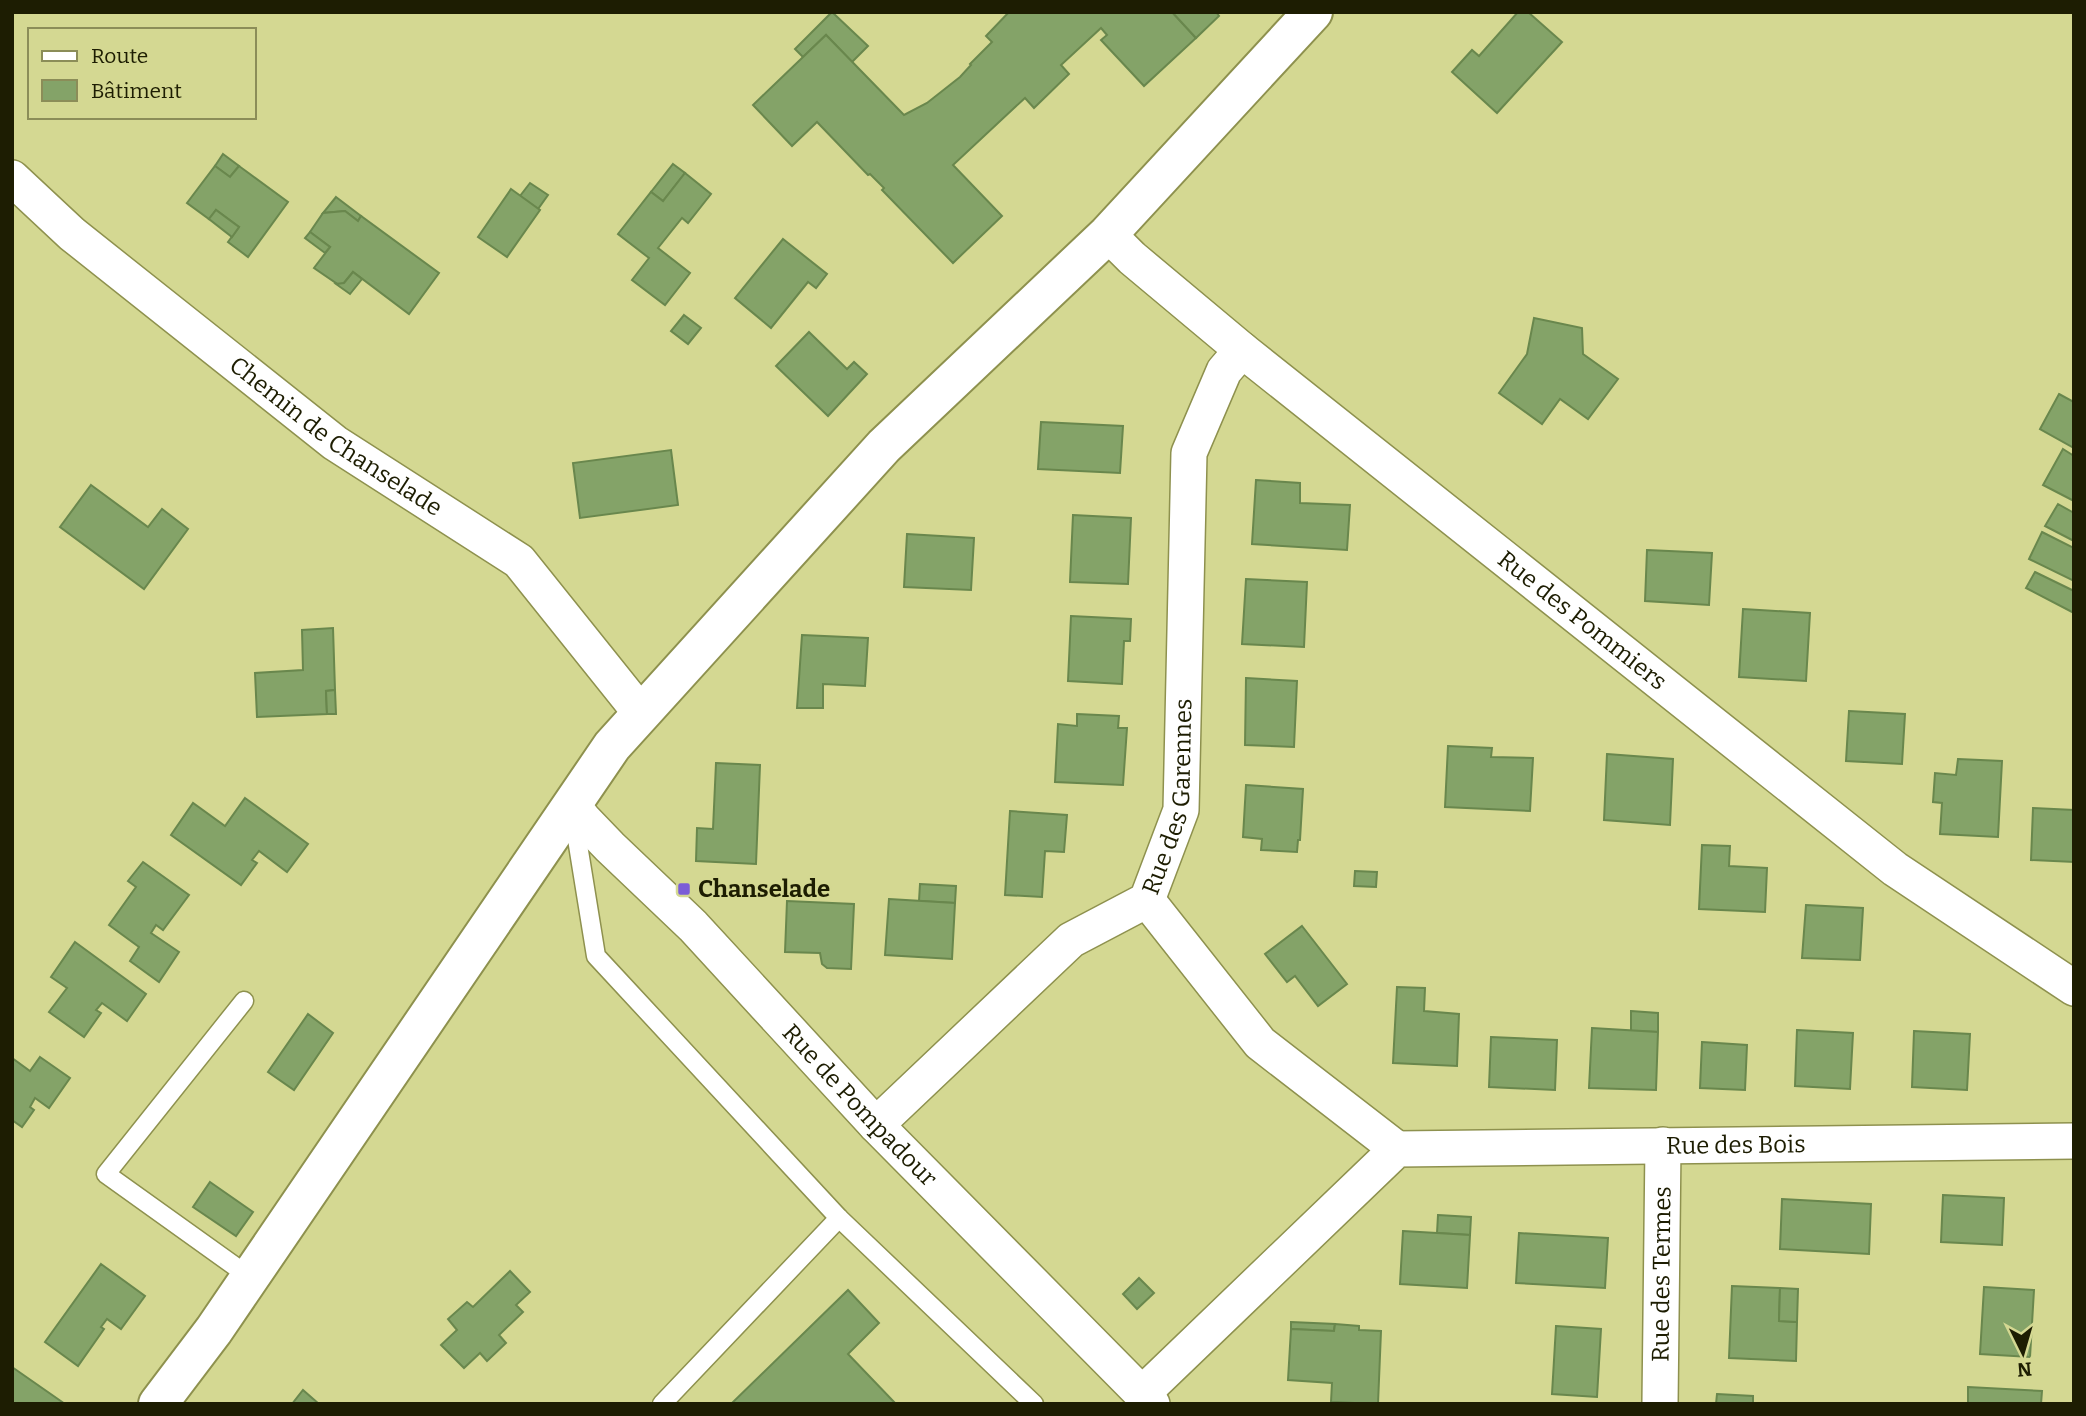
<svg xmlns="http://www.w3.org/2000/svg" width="2086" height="1416" viewBox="0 0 2086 1416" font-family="Bitter,serif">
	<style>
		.building { fill: #84a368; stroke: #69874d; stroke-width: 2 }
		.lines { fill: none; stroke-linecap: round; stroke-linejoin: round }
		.service-casing { stroke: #8e914e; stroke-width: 21 }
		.minor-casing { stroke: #8e914e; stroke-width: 38 }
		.tertiary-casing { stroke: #8e914e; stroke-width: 42 }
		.service { stroke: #fff; stroke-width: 18 }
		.minor { stroke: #fff; stroke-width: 35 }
		.tertiary { stroke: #fff; stroke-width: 38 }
		.poi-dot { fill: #7b5dd7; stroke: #d4d892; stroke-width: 2.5 }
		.labels { text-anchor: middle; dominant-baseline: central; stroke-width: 5; stroke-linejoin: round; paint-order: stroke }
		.street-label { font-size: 24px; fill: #1d1d02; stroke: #d4d892 }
		.poi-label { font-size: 24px; font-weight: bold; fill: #1d1d02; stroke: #d4d892; text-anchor: start }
	</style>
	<rect width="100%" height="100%" fill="#d4d892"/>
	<g class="building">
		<polygon points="832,12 868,46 852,62 826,35 803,57 795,49"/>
		<polygon points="1009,12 1172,12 1196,38 1144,86 1101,40 1107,35 1101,28 1061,65 1069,74 1034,108 1025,98 1013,109 953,165 1002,216 953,263 882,190 884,188 870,174 868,175 817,122 792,146 753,105 826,35 904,115 927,103 960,77 971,65 970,64 992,42 986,36"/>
		<polygon points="1172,12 1216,12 1219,16 1196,38"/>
		<polygon points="1518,12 1528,12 1562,42 1497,113 1452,72 1472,50 1479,56"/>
		<polygon points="223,154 239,166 230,177 215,166"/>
		<polygon points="673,164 685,173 663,201 651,192"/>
		<polygon points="215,166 230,177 239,166 288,202 248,257 228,242 239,227 216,210 209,219 187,203"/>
		<polygon points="685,173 711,194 688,223 682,218 658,248 690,273 665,305 632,280 649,258 618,234 651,192 663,201"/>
		<polygon points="530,183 548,195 538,209 520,196"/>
		<polygon points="511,189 540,210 507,257 478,237"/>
		<polygon points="336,197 361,216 358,221 345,211 323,213"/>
		<polygon points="216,210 239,227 232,237 209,219"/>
		<polygon points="345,211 358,221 361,216 439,273 409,314 353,272 344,283 339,285 314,268 330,247 310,232 323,213"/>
		<polygon points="310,232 330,247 325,253 305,238"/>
		<polygon points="783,239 827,274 816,288 808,282 771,328 735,298"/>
		<polygon points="353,272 362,279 350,294 336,284 344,283"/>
		<polygon points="684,315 701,328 688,344 671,331"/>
		<polygon points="1534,318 1582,328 1583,354 1618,379 1588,419 1560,399 1542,424 1499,393 1527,354"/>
		<polygon points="809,332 847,369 854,362 867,374 828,416 776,366"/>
		<polygon points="2059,394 2074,402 2074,448 2040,429"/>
		<polygon points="1041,422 1123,426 1120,473 1038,469"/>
		<polygon points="2063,449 2074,456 2074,501 2043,485"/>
		<polygon points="671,450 678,505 580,518 573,463"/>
		<polygon points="1256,480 1300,483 1300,503 1350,505 1347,550 1252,544"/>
		<polygon points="91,485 148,527 162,509 188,529 144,589 60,527"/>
		<polygon points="2058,504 2074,513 2074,541 2045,526"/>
		<polygon points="1073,515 1131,518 1128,584 1070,582"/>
		<polygon points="2042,532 2074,548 2074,581 2029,559"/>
		<polygon points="907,534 974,538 971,590 904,587"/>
		<polygon points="1647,550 1712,553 1709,605 1645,601"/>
		<polygon points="2035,572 2074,591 2074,613 2026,588"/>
		<polygon points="1246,579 1307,582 1304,647 1242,644"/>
		<polygon points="1743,609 1810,613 1806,681 1739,677"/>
		<polygon points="1071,616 1131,619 1130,641 1124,641 1122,684 1068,681"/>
		<polygon points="333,628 335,690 326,691 327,714 257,717 255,673 303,670 302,630"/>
		<polygon points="802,635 868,638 865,686 823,684 823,708 797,708"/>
		<polygon points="1246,678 1297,681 1294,747 1245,745"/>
		<polygon points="335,690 336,714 327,714 326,691"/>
		<polygon points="1849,711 1905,714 1902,764 1846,761"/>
		<polygon points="1077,714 1119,716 1118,728 1127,728 1123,785 1055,782 1058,724 1077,726"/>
		<polygon points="1448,746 1492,748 1491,757 1533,758 1530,811 1445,807"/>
		<polygon points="1607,754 1673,759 1670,825 1604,820"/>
		<polygon points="1958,759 2002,761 1998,837 1940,834 1942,803 1933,802 1935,773 1956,775"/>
		<polygon points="716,763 760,765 756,864 696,861 697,828 713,829"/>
		<polygon points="1246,785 1303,789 1300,840 1298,840 1297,852 1261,850 1262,839 1243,837"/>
		<polygon points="245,798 308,844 287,872 259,851 252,860 257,863 241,885 171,835 193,803 225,826"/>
		<polygon points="2033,808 2074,810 2074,862 2031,860"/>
		<polygon points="1010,811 1067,815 1064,852 1045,851 1042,897 1005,895"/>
		<polygon points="1702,845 1730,846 1729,866 1767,868 1765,912 1699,909"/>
		<polygon points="143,862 189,895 163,930 156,925 151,933 179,952 159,982 130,961 139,947 109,925 136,887 128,881"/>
		<polygon points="1355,871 1377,872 1376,887 1354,886"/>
		<polygon points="920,884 956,886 955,903 919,901"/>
		<polygon points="889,899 955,903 952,959 885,955"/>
		<polygon points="787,901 854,904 851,969 827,968 822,964 820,953 785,952"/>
		<polygon points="1806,905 1863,908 1860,960 1802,958"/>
		<polygon points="1302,926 1347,984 1318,1006 1295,976 1287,982 1265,954"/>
		<polygon points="75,942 146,994 127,1021 102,1003 96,1010 101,1013 84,1037 49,1012 67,988 51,977"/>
		<polygon points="1397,987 1425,988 1424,1011 1459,1014 1457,1066 1393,1063"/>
		<polygon points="1631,1011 1658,1013 1658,1032 1631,1031"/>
		<polygon points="308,1014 333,1033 294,1090 268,1072"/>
		<polygon points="1592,1028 1658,1032 1656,1090 1589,1088"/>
		<polygon points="1797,1030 1853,1033 1850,1089 1795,1086"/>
		<polygon points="1914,1031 1970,1034 1967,1090 1912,1087"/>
		<polygon points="1491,1037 1557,1040 1555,1090 1489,1087"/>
		<polygon points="1702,1042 1747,1045 1745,1090 1700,1088"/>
		<polygon points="40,1057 70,1078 49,1108 35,1098 30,1107 34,1110 22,1127 12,1120 12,1058 30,1071"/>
		<polygon points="210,1182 253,1212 236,1236 193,1207"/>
		<polygon points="1943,1195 2004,1198 2002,1245 1941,1242"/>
		<polygon points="1782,1199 1871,1204 1869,1254 1780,1249"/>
		<polygon points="1438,1215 1471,1217 1470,1235 1437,1233"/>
		<polygon points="1403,1231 1470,1235 1467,1288 1400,1284"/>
		<polygon points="1519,1233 1608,1238 1605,1288 1516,1283"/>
		<polygon points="101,1264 145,1296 121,1329 107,1319 101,1327 104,1329 78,1366 45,1342"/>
		<polygon points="510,1271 530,1292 516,1305 523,1312 499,1335 506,1343 487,1361 480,1353 464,1368 441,1345 457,1330 448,1319 467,1302 473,1307"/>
		<polygon points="1139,1278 1154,1293 1137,1309 1123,1294"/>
		<polygon points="1732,1286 1780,1288 1779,1321 1797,1322 1796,1361 1729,1358"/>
		<polygon points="1984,1287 2034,1290 2030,1357 1980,1354"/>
		<polygon points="1780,1288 1798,1289 1797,1322 1779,1321"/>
		<polygon points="848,1290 879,1323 848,1354 896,1404 731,1404"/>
		<polygon points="1291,1322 1335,1324 1334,1331 1291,1329"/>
		<polygon points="1335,1324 1359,1326 1359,1330 1381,1331 1378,1404 1331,1402 1332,1383 1288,1380 1291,1329 1334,1331"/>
		<polygon points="1556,1326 1601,1329 1597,1397 1552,1394"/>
		<polygon points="12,1367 65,1404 12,1404"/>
		<polygon points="1968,1387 2042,1391 2041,1404 1968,1404"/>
		<polygon points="303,1390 319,1404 292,1404"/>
		<polygon points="1717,1394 1753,1396 1753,1404 1716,1404"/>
	</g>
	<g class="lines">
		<defs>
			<g id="service">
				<polyline points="573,814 596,956 839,1218 1034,1404"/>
				<polyline points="244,1001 106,1174 250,1277"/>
				<polyline points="662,1404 839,1218"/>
			</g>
			<g id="minor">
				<path id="s1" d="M12,178L72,234L335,443L519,561L640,712"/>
				<path id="s2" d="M1108,234L1132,258L1242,350L1895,869L2074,988"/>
				<path id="s3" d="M572,805L584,820L610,847L693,926L876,1125L1152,1404"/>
				<polyline points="1147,900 1260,1043 1397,1149"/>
				<path id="s4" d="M876,1125L1071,940L1147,900L1181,810L1189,453L1224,371L1242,350"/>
				<path id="s5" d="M1143,1393L1397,1149L2074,1141"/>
				<path id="s6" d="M1660,1404L1663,1145"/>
			</g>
			<polyline id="tertiary" points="158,1404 214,1330 612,746 884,446 1108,234 1313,12"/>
		</defs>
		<use href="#service" class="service-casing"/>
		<use href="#minor" class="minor-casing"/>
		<use href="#tertiary" class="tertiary-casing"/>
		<use href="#service" class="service"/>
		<use href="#minor" class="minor"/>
		<use href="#tertiary" class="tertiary"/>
	</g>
	<rect class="poi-dot" x="677" y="882" width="14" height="14" rx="3.5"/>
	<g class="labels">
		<g class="street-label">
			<text stroke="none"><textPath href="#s1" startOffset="415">Chemin de Chanselade</textPath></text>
			<text stroke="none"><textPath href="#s2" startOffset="612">Rue des Pommiers</textPath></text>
			<text stroke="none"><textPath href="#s4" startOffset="462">Rue des Garennes</textPath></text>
			<text stroke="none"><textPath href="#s3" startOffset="416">Rue de Pompadour</textPath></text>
			<text stroke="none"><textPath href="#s5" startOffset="691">Rue des Bois</textPath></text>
			<text stroke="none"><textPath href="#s6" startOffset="130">Rue des Termes</textPath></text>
		</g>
		<g class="poi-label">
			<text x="698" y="889">Chanselade</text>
		</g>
	</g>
	<rect width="2086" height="1416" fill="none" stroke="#1d1d02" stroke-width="28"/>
	<rect x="28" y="28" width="228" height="91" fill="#d4d892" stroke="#8b8d58" stroke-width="2"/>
	<rect x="42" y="51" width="35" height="10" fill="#ffffff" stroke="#8b8d58" stroke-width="2"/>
	<text x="91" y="63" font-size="21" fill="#1d1d02">Route</text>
	<rect x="42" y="80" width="35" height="21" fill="#84a368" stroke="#8b8d58" stroke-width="2"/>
	<text x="91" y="98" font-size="21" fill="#1d1d02">Bâtiment</text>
	<g transform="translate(2023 1353) rotate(175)" stroke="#d4d892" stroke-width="5" paint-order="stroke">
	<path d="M0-5L12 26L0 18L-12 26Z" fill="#1d1d02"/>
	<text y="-10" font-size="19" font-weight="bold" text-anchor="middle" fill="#1d1d02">N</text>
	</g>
</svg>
